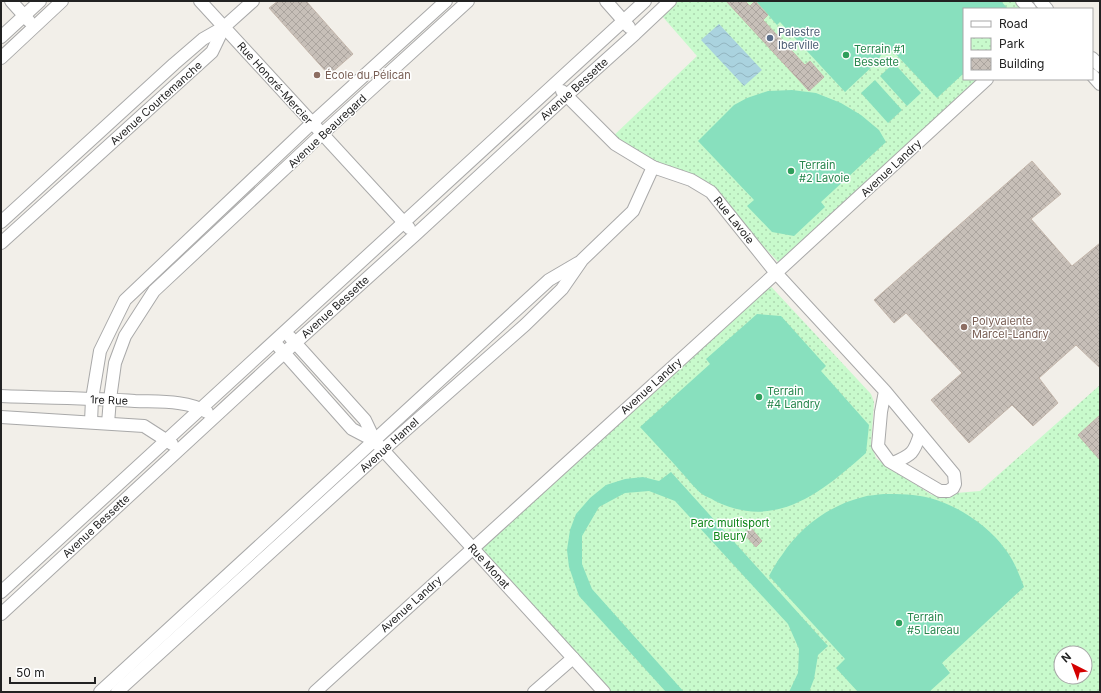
<svg xmlns="http://www.w3.org/2000/svg" width="1101" height="693" viewBox="0 0 1101 693" font-family="Inter,sans-serif">
	<style>
		.park { fill: url(#park-dots); fill-rule: evenodd }
		.pitch { fill: #88e0be }
		.water { fill: url(#water-waves) }
		.building { fill: url(#building-cross-hatch); stroke: #c4b6ab }
		.lines { fill: none; stroke-linecap: round; stroke-linejoin: round }
		.minor-casing { stroke: #a9a9a9; stroke-width: 14 }
		.minor { stroke: #fff; stroke-width: 12 }
		.service-dot { fill: #5c6f8a; stroke: #fff; stroke-width: 1.5 }
		.leisure-dot { fill: #2e9e5b; stroke: #fff; stroke-width: 1.5 }
		.education-dot { fill: #8d6e63; stroke: #fff; stroke-width: 1.5 }
		.labels { text-anchor: middle; dominant-baseline: central; stroke-width: 3; stroke-linejoin: round; paint-order: stroke }
		.service-label { font-size: 11px; fill: #4e5e75; stroke: #fff; text-anchor: start }
		.leisure-label { font-size: 11px; fill: #27864d; stroke: #fff; text-anchor: start }
		.education-label { font-size: 11px; fill: #785e54; stroke: #fff; text-anchor: start }
		.street-label { font-size: 11px; fill: #222; stroke: #fff }
		.park-label { font-size: 11px; fill: #0c8416; stroke: #fff }
	</style>
	<defs>
		<pattern id="park-dots" width="8" height="8" patternUnits="userSpaceOnUse"><rect width="8" height="8" fill="#c8facc"/><path d="M2 2h.1M6 6h.1" fill="none" stroke="#acd6af" stroke-width="1.8" stroke-linecap="round"/></pattern>
		<pattern id="water-waves" width="16" height="10" patternUnits="userSpaceOnUse"><rect width="16" height="10" fill="#aad3df"/><path d="M0 5q4-4 8 0t8 0" fill="none" stroke="#92b5bf"/></pattern>
		<pattern id="building-cross-hatch" width="8" height="8" patternUnits="userSpaceOnUse"><rect width="8" height="8" fill="#c7bfb8"/><path d="M0 0l8 8M0 8l8-8" fill="none" stroke="#aba49e"/></pattern>
	</defs>
	<rect width="100%" height="100%" fill="#f2efe9"/>
	<g class="park">
		<polygon points="678,1 1022,1 1030,9 964,9 964,79 986,79 779,263 714,194 607,142 697,56 662,16"/>
		<path d="M763,278L871,394L874,402L871,444L876,458L885,465L932,495L980,491L1100,385V692H606L472,546ZM1061,653H1085V677H1061Z"/>
	</g>
	<g class="pitch">
		<polygon points="756,1 1001,1 1008,9 964,9 964,73 937,98 892,50 891,51 887,46 876,63 845,92 780,22 777,25"/>
		<polygon points="894,63 921,93 907,106 880,76"/>
		<polygon points="875,80 902,110 888,123 861,93"/>
		<polygon points="792,90 816,93 841,103 861,115 879,130 886,142 821,202 825,207 794,236 772,232 747,206 754,200 698,141 734,105 747,98 768,91"/>
		<path d="M757,314L781,316L826,366L821,371L869,425L866,453C822,492 776,531 715,501C711,498 706,497 702,494C695,489 689,480 683,474C669,458 654,442 640,427L710,364L706,359Z"/>
		<polygon points="671,472 828,646 818,655 814,679 809,692 789,692 798,673 799,649 788,624 675,501 649,491 625,493 599,507 582,536 582,564 592,589 684,692 666,692 579,596 569,567 567,550 570,530 576,514 590,498 606,485 625,479 643,477 659,481"/>
		<path d="M884,494C899,494 915,494 930,498C957,505 989,526 1005,549C1014,560 1019,574 1024,587L942,663L950,673L929,692H858L836,668L845,659L769,576C773,569 777,561 782,555C800,527 830,505 863,497C869,495 877,495 884,494Z"/>
	</g>
	<polygon class="water" points="719,24 762,70 744,86 701,40"/>
	<g class="building">
		<polygon points="278,1 306,1 353,54 329,75 269,8"/>
		<polygon points="726,1 745,1 750,6 755,1 768,15 763,20 805,65 810,61 824,77 809,91"/>
		<polygon points="1032,161 1061,194 1031,219 1072,266 1100,243 1100,368 1076,345 1039,378 1058,403 1033,426 1012,405 969,443 931,400 962,373 906,313 894,323 874,300"/>
		<polygon points="1100,415 1100,460 1078,435"/>
		<polygon points="751,528 762,541 756,547 744,534"/>
	</g>
	<g class="lines">
		<defs>
			<g id="minor">
				<polyline points="11,1 29,21"/>
				<polyline points="200,1 409,228"/>
				<polyline points="606,1 629,27"/>
				<polyline points="1022,1 1030,9"/>
				<polyline points="1040,1 1047,9"/>
				<polyline points="1,37 40,1"/>
				<polyline points="1,58 62,1"/>
				<polyline points="1092,58 1100,66"/>
				<polyline points="1092,75 1100,84"/>
				<polyline points="562,91 615,144 653,167 691,180 711,192 776,273 885,391 954,474 955,484 953,488 948,491 940,491 889,461 878,446 881,412 885,391"/>
				<polyline points="1,222 174,64 203,39 224,27 253,1"/>
				<polyline points="1,243 212,52 224,27"/>
				<polyline points="290,337 365,420 375,441 383,450 604,692"/>
				<polyline points="278,346 352,429 375,441"/>
				<path d="M1,396C46,398 91,398 135,401C159,402 186,400 207,412"/>
				<polyline points="1,417 144,426 172,444"/>
				<polyline points="91,422 92,399 100,351 125,300 312,123 446,1"/>
				<polyline points="108,423 110,399 115,363 125,336 154,291 322,134 468,1"/>
				<path d="M893,463C912,455 914,453 920,434"/>
				<polyline points="1,592 645,1"/>
				<polyline points="1,614 284,353 415,235 567,95 635,34 670,1"/>
				<polyline points="100,692 549,280 578,263"/>
				<polyline points="117,692 383,450 525,325 562,289 582,260 633,211 653,167"/>
				<polyline points="315,692 776,273 987,79"/>
				<polyline points="534,692 573,658"/>
			</g>
		</defs>
		<use href="#minor" class="minor-casing"/>
		<use href="#minor" class="minor"/>
	</g>
	<circle class="service-dot" cx="770" cy="38" r="4"/>
	<g class="leisure-dot">
		<circle cx="846" cy="55" r="4"/>
		<circle cx="791" cy="171" r="4"/>
		<circle cx="759" cy="397" r="4"/>
		<circle cx="899" cy="623" r="4"/>
	</g>
	<g class="education-dot">
		<circle cx="317" cy="75" r="4"/>
		<circle cx="964" cy="327" r="4"/>
	</g>
	<g class="labels">
		<g class="service-label">
			<text x="778" y="32">Palestre<tspan x="778" dy="13">Iberville</tspan></text>
		</g>
		<g class="leisure-label">
			<text x="854" y="49">Terrain #1<tspan x="854" dy="13">Bessette</tspan></text>
			<text x="799" y="165">Terrain<tspan x="799" dy="13">#2 Lavoie</tspan></text>
			<text x="767" y="391">Terrain<tspan x="767" dy="13">#4 Landry</tspan></text>
			<text x="907" y="617">Terrain<tspan x="907" dy="13">#5 Lareau</tspan></text>
		</g>
		<g class="education-label">
			<text x="325" y="75">École du Pélican</text>
			<text x="972" y="321">Polyvalente<tspan x="972" dy="13">Marcel-Landry</tspan></text>
		</g>
		<g class="street-label">
			<text transform="translate(275 83) rotate(48)">Rue Honoré-Mercier</text>
			<text transform="translate(574 89) rotate(-42)">Avenue Bessette</text>
			<text transform="translate(156 103) rotate(-42)">Avenue Courtemanche</text>
			<text transform="translate(327 131) rotate(-43)">Avenue Beauregard</text>
			<text transform="translate(891 168) rotate(-43)">Avenue Landry</text>
			<text transform="translate(734 220) rotate(51)">Rue Lavoie</text>
			<text transform="translate(335 307) rotate(-42)">Avenue Bessette</text>
			<text transform="translate(651 386) rotate(-42)">Avenue Landry</text>
			<text transform="translate(109 400) rotate(2)">1re Rue</text>
			<text transform="translate(389 445) rotate(-42)">Avenue Hamel</text>
			<text transform="translate(96 526) rotate(-43)">Avenue Bessette</text>
			<text transform="translate(489 566) rotate(48)">Rue Monat</text>
			<text transform="translate(411 604) rotate(-42)">Avenue Landry</text>
		</g>
		<g class="park-label">
			<text x="730" y="523">Parc multisport<tspan x="730" dy="13">Bleury</tspan></text>
		</g>
	</g>
	<rect width="1101" height="693" fill="none" stroke="#222222" stroke-width="4"/>
	<rect x="963" y="8" width="130" height="72" fill="#ffffff" stroke="#a7a7a7"/>
	<rect x="971" y="21" width="20" height="6" fill="#ffffff" stroke="#a7a7a7"/>
	<text x="999" y="28" font-size="12" fill="#222222">Road</text>
	<rect x="971" y="38" width="20" height="12" fill="url(#park-dots)" stroke="#a7a7a7"/>
	<text x="999" y="48" font-size="12" fill="#222222">Park</text>
	<rect x="971" y="58" width="20" height="12" fill="url(#building-cross-hatch)" stroke="#a7a7a7"/>
	<text x="999" y="68" font-size="12" fill="#222222">Building</text>
	<g transform="translate(1073 665) rotate(318)"><circle r="19" fill="#ffffff" stroke="#a7a7a7"/>
	<path d="M0-3L7 15L0 10L-7 15Z" fill="#d40000"/>
	<text y="-6" font-size="11" font-weight="bold" text-anchor="middle" fill="#222222">N</text>
	</g>
	<path d="M10 677v6h85v-6" fill="none" stroke="#222222" stroke-width="2"/>
	<text x="16" y="677" font-size="12" fill="#222222" stroke="#ffffff" stroke-width="3" paint-order="stroke">50 m</text>
</svg>
